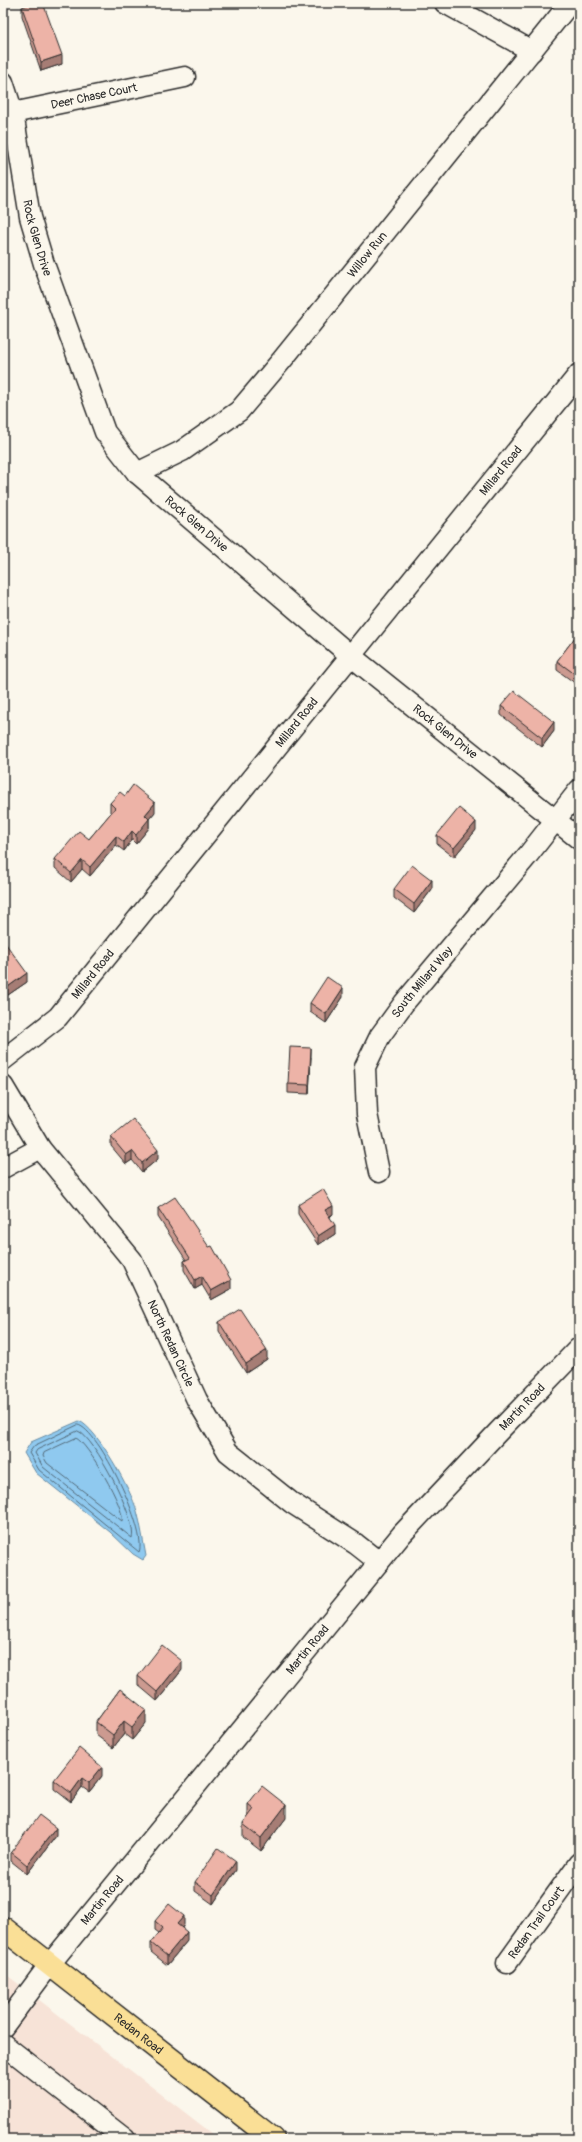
<svg xmlns="http://www.w3.org/2000/svg" width="582" height="2142" viewBox="0 0 582 2142" font-family="Pangolin,sans-serif">
	<style>
		.built { fill: #f7e3d7 }
		.water { fill: #8fc9ef; stroke: #678aa1 }
		.lines { fill: none; stroke-linecap: round; stroke-linejoin: round }
		.shore { stroke: #536a79; stroke-width: 1 }
		.minor-casing { stroke: #2b2b2b; stroke-width: 23 }
		.major-casing { stroke: #2b2b2b; stroke-width: 25 }
		.minor { stroke: #fbf7ec; stroke-width: 20 }
		.major { stroke: #fadf96; stroke-width: 22 }
		.wall { fill: #cc9a90; stroke: #2b2b2b }
		.shaded-wall { fill: #a67d75; stroke: #2b2b2b }
		.building { fill: #edb3a7; stroke: #2b2b2b }
		.labels { text-anchor: middle; dominant-baseline: central; stroke-width: 3; stroke-linejoin: round; paint-order: stroke }
		.street-label { font-size: 12px; fill: #2b2b2b; stroke: #fbf7ec }
	</style>
	<rect width="100%" height="100%" fill="#fbf7ec"/>
	<filter id="ink" filterUnits="userSpaceOnUse"><feTurbulence type="fractalNoise" baseFrequency=".025" numOctaves="2"/><feDisplacementMap in="SourceGraphic" scale="8" xChannelSelector="R" yChannelSelector="G"/><feConvolveMatrix kernelMatrix="1 2 1 2 8 2 1 2 1" color-interpolation-filters="sRGB"/></filter>
	<g filter="url(#ink)">
		<polygon class="built" points="3,1972 218,2138 217,2139 3,2139"/>
		<path class="water" d="M79,1421C97,1428 131,1490 137,1511C141,1525 143,1541 146,1556L143,1560L133,1554L110,1532L36,1473L24,1453L31,1442Z"/>
		<g class="lines">
			<g class="shore">
				<path d="M78,1425C99,1429 148,1532 139,1552L39,1470L29,1453L34,1446Z"/>
				<path d="M78,1431C94,1436 138,1521 132,1538L43,1467L35,1453L37,1450Z"/>
				<path d="M76,1438C87,1442 126,1509 122,1521L47,1463L43,1456L44,1453Z"/>
			</g>
			<defs>
				<g id="minor">
					<polyline points="445,3 532,51"/>
					<path id="s1" d="M3,82L13,113L30,217L44,264L105,432L137,473L351,656L579,839"/>
					<path id="s2" d="M3,115L185,77"/>
					<path id="s3" d="M137,473L182,451L239,411L282,360L570,3"/>
					<path id="s4" d="M3,1060L58,1017L579,374"/>
					<path id="s5" d="M3,1086L40,1148L132,1260L197,1400L228,1452L292,1503L356,1544L379,1562"/>
					<polyline points="3,1168 40,1148"/>
					<path id="s6" d="M379,1172L367,1114L365,1067L380,1036L404,1003L528,855L579,790"/>
					<path id="s7" d="M507,1963L579,1863"/>
					<path id="s8" d="M3,2027L50,1964L402,1534L497,1433L579,1348"/>
					<polyline points="3,2044 125,2139"/>
				</g>
				<g id="major">
					<path id="s9" d="M3,1928L273,2139"/>
				</g>
			</defs>
			<use href="#minor" class="minor-casing"/>
			<use href="#major" class="major-casing"/>
			<use href="#minor" class="minor"/>
			<use href="#major" class="major"/>
		</g>
		<g class="wall">
			<polygon points="22,7 62,64 41,71 22,16"/>
			<polygon points="579,632 579,686 557,670 557,661"/>
			<polygon points="501,706 554,731 542,747 501,715"/>
			<polygon points="125,796 155,812 149,819 149,828 136,844 132,840 124,851 116,845 90,876 82,869 71,882 55,868 55,859 89,839 111,813 110,812 110,803"/>
			<polygon points="476,830 454,857 437,844 437,835"/>
			<polygon points="394,889 432,889 414,913 394,898"/>
			<polygon points="3,940 27,982 5,997 3,994"/>
			<polygon points="343,997 326,1023 310,1012 310,1003"/>
			<polygon points="311,1057 309,1094 288,1093 288,1084"/>
			<polygon points="111,1137 158,1159 142,1172 132,1160 126,1164 111,1146"/>
			<polygon points="298,1205 333,1214 330,1217 335,1234 318,1245 298,1214"/>
			<polygon points="158,1208 231,1289 211,1300 202,1285 195,1289 184,1270 184,1261 186,1260 158,1217"/>
			<polygon points="219,1322 267,1359 246,1373 219,1331"/>
			<polygon points="182,1670 157,1701 138,1685 138,1676"/>
			<polygon points="120,1689 146,1723 132,1740 124,1734 113,1748 96,1735 96,1722"/>
			<polygon points="102,1776 89,1792 82,1787 71,1802 54,1789 54,1780"/>
			<polygon points="248,1804 286,1818 261,1851 243,1837 243,1824 248,1818"/>
			<polygon points="56,1836 27,1874 11,1861 11,1852"/>
			<polygon points="236,1870 213,1904 195,1891 195,1882"/>
			<polygon points="155,1921 184,1925 182,1928 187,1941 167,1965 151,1952 151,1943 159,1933 155,1930"/>
		</g>
		<g class="shaded-wall">
			<polygon points="62,55 62,64 41,71 41,62"/>
			<polygon points="554,722 554,731 542,747 542,738"/>
			<polygon points="155,803 155,812 149,819 149,828 136,844 136,835 145,815"/>
			<polygon points="476,822 476,830 454,857 454,848"/>
			<polygon points="132,831 132,840 124,851 124,842"/>
			<polygon points="116,836 116,845 90,876 90,867"/>
			<polygon points="82,860 82,869 71,882 71,873"/>
			<polygon points="432,880 432,889 414,913 414,904"/>
			<polygon points="27,973 27,982 5,997 5,989"/>
			<polygon points="343,988 343,997 326,1023 326,1014"/>
			<polygon points="311,1048 311,1057 309,1094 309,1085"/>
			<polygon points="158,1150 158,1159 142,1172 142,1163"/>
			<polygon points="132,1151 132,1160 126,1164 126,1155"/>
			<polygon points="333,1206 333,1214 325,1219 325,1210"/>
			<polygon points="335,1225 335,1234 318,1245 318,1236"/>
			<polygon points="202,1276 202,1285 195,1289 195,1280"/>
			<polygon points="231,1280 231,1289 211,1300 211,1291"/>
			<polygon points="267,1350 267,1359 246,1373 246,1364"/>
			<polygon points="182,1661 182,1670 157,1701 157,1692"/>
			<polygon points="146,1710 146,1723 132,1740 132,1727"/>
			<polygon points="124,1721 124,1734 113,1748 113,1735"/>
			<polygon points="102,1767 102,1776 89,1792 89,1783"/>
			<polygon points="82,1778 82,1787 71,1802 71,1793"/>
			<polygon points="286,1805 286,1818 261,1851 261,1838"/>
			<polygon points="56,1828 56,1836 27,1874 27,1865"/>
			<polygon points="236,1861 236,1870 213,1904 213,1895"/>
			<polygon points="184,1916 184,1925 177,1933 177,1924"/>
			<polygon points="187,1932 187,1941 167,1965 167,1956"/>
		</g>
		<g class="building">
			<polygon points="34,3 43,3 62,55 41,62 22,7"/>
			<polygon points="579,632 579,677 557,661"/>
			<polygon points="514,691 554,722 542,738 501,706"/>
			<polygon points="133,785 155,803 145,815 149,819 136,835 132,831 124,842 116,836 90,867 82,860 71,873 55,859 79,831 89,839 115,808 110,803 120,792 125,796"/>
			<polygon points="459,808 476,822 454,848 437,835"/>
			<polygon points="412,865 432,880 414,904 394,889"/>
			<polygon points="3,940 27,973 5,989 3,985"/>
			<polygon points="327,977 343,988 326,1014 310,1003"/>
			<polygon points="290,1047 311,1048 309,1085 288,1084"/>
			<polygon points="133,1119 158,1150 142,1163 132,1151 126,1155 111,1137"/>
			<polygon points="323,1189 333,1206 325,1210 335,1225 318,1236 298,1205"/>
			<polygon points="175,1197 209,1247 212,1246 231,1280 211,1291 202,1276 195,1280 184,1261 190,1258 158,1208"/>
			<polygon points="240,1309 267,1350 246,1364 219,1322"/>
			<polygon points="162,1645 182,1661 157,1692 138,1676"/>
			<polygon points="120,1689 146,1710 132,1727 124,1721 113,1735 96,1722"/>
			<polygon points="79,1748 102,1767 89,1783 82,1778 71,1793 54,1780"/>
			<polygon points="262,1786 286,1805 261,1838 243,1824 254,1809 248,1804"/>
			<polygon points="39,1815 56,1828 27,1865 11,1852"/>
			<polygon points="218,1848 236,1861 213,1895 195,1882"/>
			<polygon points="169,1904 184,1916 177,1924 187,1932 167,1956 151,1943 163,1928 155,1921"/>
		</g>
	</g>
	<g class="labels">
		<g class="street-label">
			<text stroke="none"><textPath href="#s2" startOffset="93">Deer Chase Court</textPath></text>
			<text stroke="none"><textPath href="#s1" startOffset="160">Rock Glen Drive</textPath></text>
			<text stroke="none"><textPath href="#s3" startOffset="322">Willow Run</textPath></text>
			<text stroke="none"><textPath href="#s4" startOffset="773">Millard Road</textPath></text>
			<text stroke="none"><textPath href="#s1" startOffset="496">Rock Glen Drive</textPath></text>
			<text stroke="none"><textPath href="#s4" startOffset="449">Millard Road</textPath></text>
			<text stroke="none"><textPath href="#s1" startOffset="820">Rock Glen Drive</textPath></text>
			<text stroke="none"><textPath href="#s4" startOffset="125">Millard Road</textPath></text>
			<text stroke="none"><textPath href="#s6" startOffset="209">South Millard Way</textPath></text>
			<text stroke="none"><textPath href="#s5" startOffset="309">North Redan Circle</textPath></text>
			<text stroke="none"><textPath href="#s8" startOffset="809">Martin Road</textPath></text>
			<text stroke="none"><textPath href="#s8" startOffset="485">Martin Road</textPath></text>
			<text stroke="none"><textPath href="#s8" startOffset="161">Martin Road</textPath></text>
			<text stroke="none"><textPath href="#s7" startOffset="50">Redan Trail Court</textPath></text>
			<text stroke="none"><textPath href="#s9" startOffset="172">Redan Road</textPath></text>
		</g>
	</g>
	<rect width="582" height="2142" fill="none" stroke="#fbf7ec" stroke-width="16"/>
	<rect x="8" y="8" width="566" height="2126" fill="none" stroke="#2b2b2b" stroke-width="1.5" filter="url(#ink)"/>
</svg>
